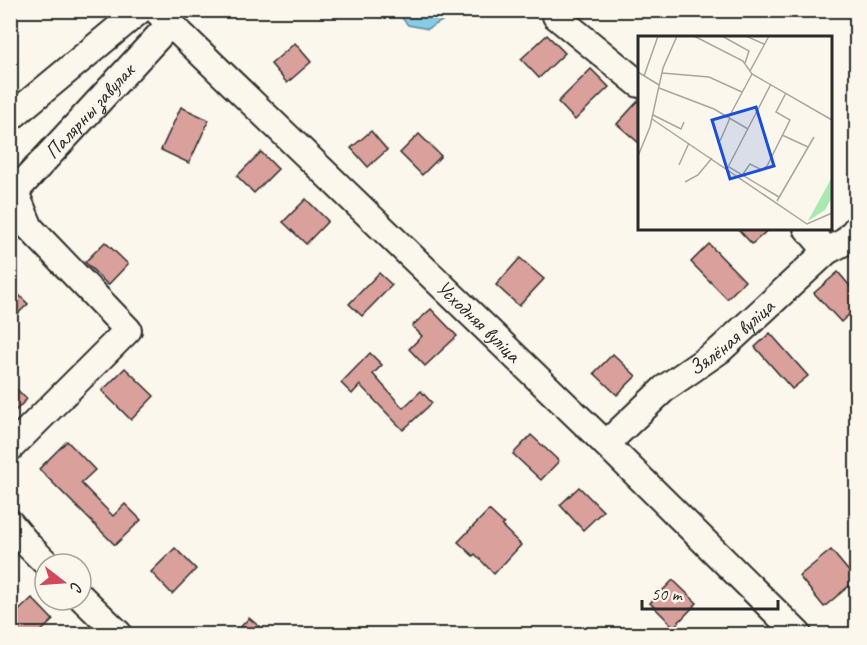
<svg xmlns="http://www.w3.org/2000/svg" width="867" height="645" viewBox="0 0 867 645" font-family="Caveat,sans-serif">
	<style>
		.water { fill: #85cce6; stroke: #618c9b; stroke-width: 1.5 }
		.building { fill: #daa09c; stroke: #2b2b2b; stroke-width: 1.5 }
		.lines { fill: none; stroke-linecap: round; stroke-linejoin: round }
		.minor-casing { stroke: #2b2b2b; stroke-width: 30 }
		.minor { stroke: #fbf7ec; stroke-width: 26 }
		.labels { text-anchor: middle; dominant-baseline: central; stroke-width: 4.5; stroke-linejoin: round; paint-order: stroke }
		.street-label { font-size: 21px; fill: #2b2b2b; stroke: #fbf7ec }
		.inset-road { fill: none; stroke: #a8a59f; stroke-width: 1.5 }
		.view { fill: #1d4ed8; fill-opacity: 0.15; stroke: #1d4ed8; stroke-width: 3 }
		.inset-edge { fill: none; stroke: #2b2b2b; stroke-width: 3 }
	</style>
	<rect width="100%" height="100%" fill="#fbf7ec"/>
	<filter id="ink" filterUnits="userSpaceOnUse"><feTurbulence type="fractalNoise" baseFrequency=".0167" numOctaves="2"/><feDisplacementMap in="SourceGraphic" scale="12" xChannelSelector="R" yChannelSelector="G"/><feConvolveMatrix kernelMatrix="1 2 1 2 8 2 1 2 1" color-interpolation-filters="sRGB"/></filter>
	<g filter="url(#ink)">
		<polygon class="water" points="396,11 396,10 460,11 428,29 408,25"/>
		<g class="building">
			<polygon points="547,35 565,53 539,78 521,59"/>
			<polygon points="295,43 311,62 287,83 271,64"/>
			<polygon points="591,69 609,87 575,120 558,102"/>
			<polygon points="639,100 639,143 617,124"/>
			<polygon points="181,107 209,120 189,163 161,150"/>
			<polygon points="371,131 387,150 368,167 351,148"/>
			<polygon points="419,134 441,156 422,175 400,153"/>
			<polygon points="261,152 278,169 254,193 237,176"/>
			<polygon points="306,199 328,221 306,244 283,222"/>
			<polygon points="737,228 770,228 752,244"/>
			<polygon points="105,242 128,264 108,285 85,262"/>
			<polygon points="709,244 745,281 727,299 691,262"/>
			<polygon points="520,258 544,279 519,306 496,285"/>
			<polygon points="838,272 856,293 856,308 841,322 814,293"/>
			<polygon points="379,273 392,285 362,316 349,304"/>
			<polygon points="10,286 28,304 10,321"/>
			<polygon points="431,309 457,336 425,366 409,349 422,336 412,326"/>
			<polygon points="770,333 808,376 792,389 755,347"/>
			<polygon points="370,353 382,365 373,374 403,408 421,391 432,403 403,430 360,385 352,394 341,383"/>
			<polygon points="613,354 636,376 617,395 594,373"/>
			<polygon points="125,368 154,396 131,420 102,391"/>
			<polygon points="10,383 27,399 10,416"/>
			<polygon points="531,435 559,461 541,480 513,454"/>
			<polygon points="67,441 95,470 81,483 113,516 125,504 141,520 115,545 39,469"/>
			<polygon points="579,487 603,511 583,530 560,505"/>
			<polygon points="489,510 504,524 502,526 521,545 494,574 475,554 473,556 458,542"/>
			<polygon points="175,548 196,569 172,594 151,572"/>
			<polygon points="831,550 856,580 824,607 799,576"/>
			<polygon points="673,580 697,603 674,627 650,603"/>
			<polygon points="32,598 53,620 38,634 19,634 10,626 10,619"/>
			<polygon points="249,618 268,634 234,634"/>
		</g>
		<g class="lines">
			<defs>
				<g id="minor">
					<path id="s1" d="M156,10L606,444L798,634"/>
					<polyline points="556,16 639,84"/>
					<polyline points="10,118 140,10"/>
					<path id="s2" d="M10,197L169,25"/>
					<polyline points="807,228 827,251"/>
					<path id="s3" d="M606,444L665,388L720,350L827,251L846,241L856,229"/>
					<polyline points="10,448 128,330 30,228 15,192"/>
					<polyline points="10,523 29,546 47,564"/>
					<polyline points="81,597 119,634"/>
				</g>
			</defs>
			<use href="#minor" class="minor-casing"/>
			<use href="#minor" class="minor"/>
		</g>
	</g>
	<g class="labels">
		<g class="street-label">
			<text stroke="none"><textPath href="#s2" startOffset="117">Палярны завулак</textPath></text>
			<text stroke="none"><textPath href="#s1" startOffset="448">Усходняя вуліца</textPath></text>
			<text stroke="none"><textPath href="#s3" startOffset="165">Зялёная вуліца</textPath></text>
		</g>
	</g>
	<g transform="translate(638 36)">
		<rect width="194" height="194" fill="#fbf7ec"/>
		<path d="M193,143V163L187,174L170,185Z" fill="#a8e9b2"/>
		<path class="inset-road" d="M56,0L105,25L114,38L194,84M84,0L111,15L107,27M108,0L126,8M112,35L131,0M0,36L21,49M24,37L71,41L104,56M6,40L20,0M21,52L76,73L110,93M15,79L43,93L46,86M91,81L114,38M14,83L169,188L194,177M144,99L170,111M82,105L92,82M0,120L12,91L25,32L39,0M41,129L51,107M91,131L141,161M89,133L133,48M105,138L112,128L124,134L129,130L152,84L138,76L148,57M47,146L60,139L74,122M139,165L176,101"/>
		<path class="view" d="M118,71L136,130L92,143L74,84Z"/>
		<rect width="194" height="194" class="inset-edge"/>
	</g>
	<rect width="867" height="645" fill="none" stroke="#fbf7ec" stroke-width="36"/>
	<rect x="18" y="18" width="831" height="609" fill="none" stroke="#2b2b2b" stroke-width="2" filter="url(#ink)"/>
	<g transform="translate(63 582) rotate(107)"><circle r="28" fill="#fbf7ec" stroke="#a8a59f" stroke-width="1.5"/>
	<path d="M0-4.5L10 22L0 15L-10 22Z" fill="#d1495b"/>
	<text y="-9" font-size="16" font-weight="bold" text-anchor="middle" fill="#2b2b2b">С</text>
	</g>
	<path d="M642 600v9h136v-9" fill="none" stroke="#2b2b2b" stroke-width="3"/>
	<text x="651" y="600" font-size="18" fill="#2b2b2b" stroke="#fbf7ec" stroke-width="4.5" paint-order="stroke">50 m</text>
</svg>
